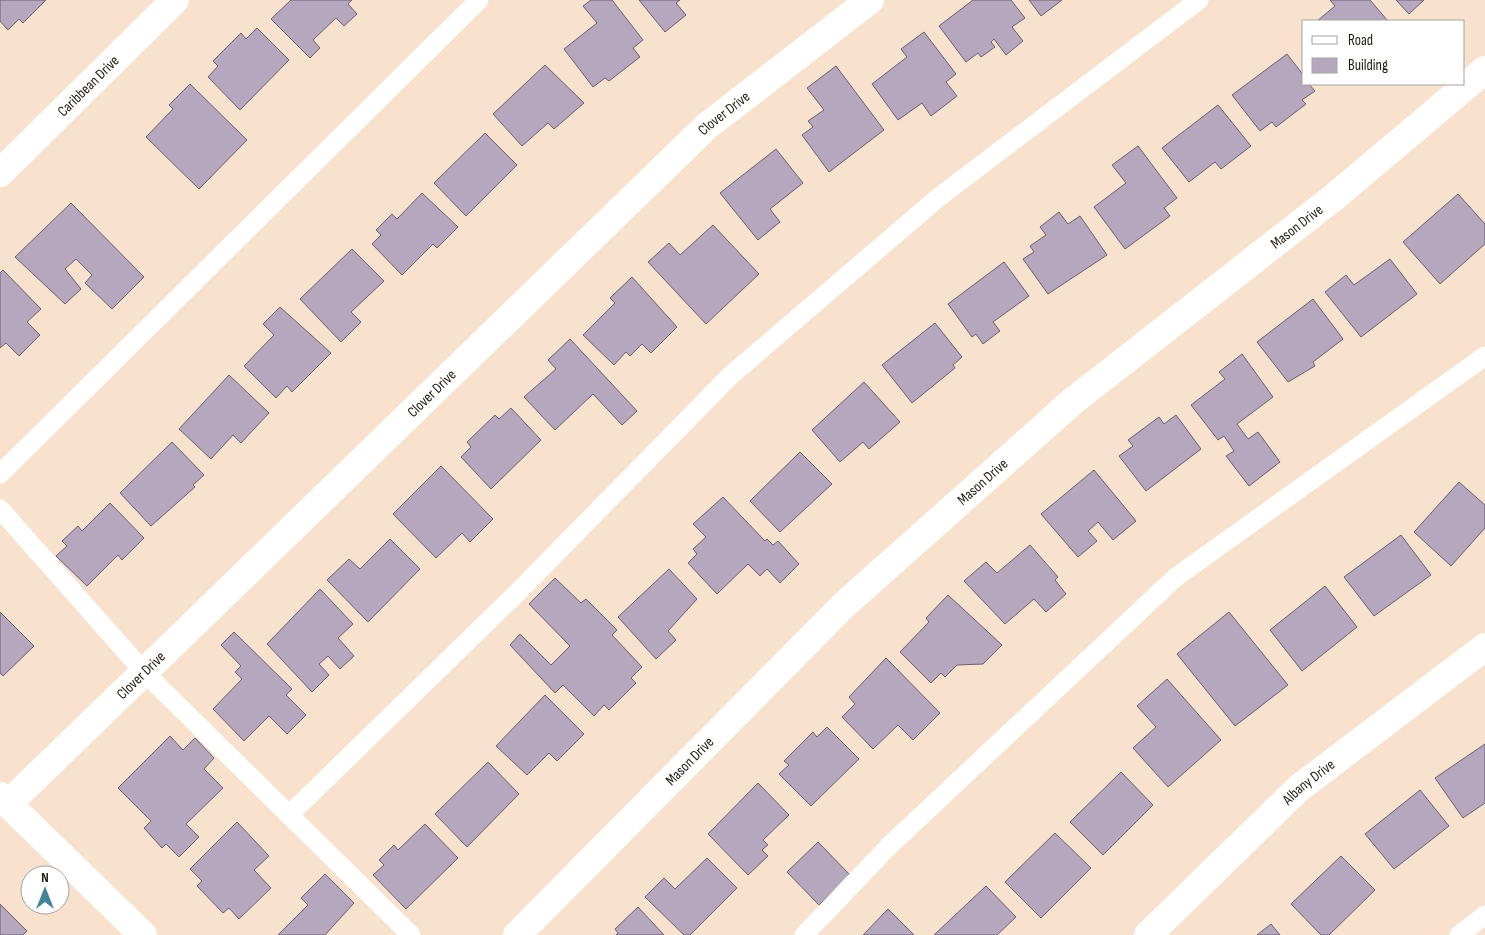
<svg xmlns="http://www.w3.org/2000/svg" width="1485" height="935" viewBox="0 0 1485 935" font-family="'Sofia Sans Condensed',sans-serif">
	<style>
		.building { fill: #b5a7be; stroke: #6b5e73 }
		.lines { fill: none; stroke-linecap: round; stroke-linejoin: round }
		.lane { stroke: #fff; stroke-width: 19 }
		.street { stroke: #fff; stroke-width: 28 }
		.labels { text-anchor: middle; dominant-baseline: central; stroke-width: 5; stroke-linejoin: round; paint-order: stroke }
		.street-label { font-size: 15px; fill: #201911; stroke: #fff }
	</style>
	<rect width="100%" height="100%" fill="#f8e2ce"/>
	<g class="building">
		<polygon points="0,0 46,0 23,23 19,19 8,30 0,21"/>
		<polygon points="291,0 352,0 348,4 357,14 344,26 336,18 313,40 320,48 310,58 271,19"/>
		<polygon points="591,0 612,0 643,40 633,48 640,57 609,81 605,78 593,87 564,49 597,23 583,6"/>
		<polygon points="639,0 680,0 676,3 686,15 665,32"/>
		<polygon points="973,0 1011,0 1025,18 1012,27 1023,41 1006,55 994,39 991,42 995,47 981,57 978,53 966,62 939,26"/>
		<polygon points="1029,0 1062,0 1041,16"/>
		<polygon points="1330,0 1370,0 1388,21 1317,21 1335,6"/>
		<polygon points="1396,0 1424,0 1409,14"/>
		<polygon points="257,28 289,60 240,110 208,77 218,66 213,61 241,33 246,39"/>
		<polygon points="924,32 956,74 946,82 957,96 931,116 922,103 898,120 872,84 907,57 901,49"/>
		<polygon points="1287,54 1304,76 1304,84 1309,84 1315,91 1302,100 1306,104 1276,127 1272,122 1260,131 1232,95"/>
		<polygon points="545,65 584,103 554,129 548,123 522,146 493,114"/>
		<polygon points="836,66 884,130 829,172 802,135 813,127 808,121 824,110 807,88"/>
		<polygon points="190,84 247,140 199,189 146,137 173,109 169,105"/>
		<polygon points="1218,105 1251,146 1221,169 1215,162 1189,182 1162,148"/>
		<polygon points="485,133 517,165 466,216 434,183"/>
		<polygon points="1138,146 1177,198 1164,208 1170,216 1125,249 1094,207 1126,183 1112,165"/>
		<polygon points="776,149 803,183 770,209 780,222 758,240 720,193"/>
		<polygon points="422,193 458,227 437,248 433,244 402,275 372,244 381,235 376,230 392,214 397,219"/>
		<polygon points="1458,194 1485,224 1485,244 1440,284 1403,242"/>
		<polygon points="71,203 144,277 112,309 85,283 92,275 76,259 65,269 81,289 65,304 15,257"/>
		<polygon points="1059,212 1068,224 1080,216 1107,255 1048,294 1023,259 1034,252 1030,246 1046,235 1040,227"/>
		<polygon points="713,225 759,274 706,324 648,262 669,243 680,255"/>
		<polygon points="352,249 384,281 351,312 361,322 341,342 300,299"/>
		<polygon points="1390,259 1417,294 1361,337 1325,292 1346,275 1354,285"/>
		<polygon points="1004,262 1029,296 993,322 1000,331 983,344 976,334 972,337 948,304"/>
		<polygon points="3,270 41,309 27,322 40,335 19,356 6,343 0,348 0,273"/>
		<polygon points="632,277 677,327 651,353 642,344 630,356 626,352 614,365 583,335 615,303 610,298"/>
		<polygon points="1313,299 1343,339 1313,362 1315,366 1288,382 1257,342"/>
		<polygon points="280,307 331,353 292,392 287,386 276,398 244,366 274,335 263,324"/>
		<polygon points="935,323 962,357 953,365 955,368 912,403 882,365"/>
		<polygon points="570,339 637,411 622,425 593,394 555,430 524,397 556,369 548,360"/>
		<polygon points="1242,354 1273,397 1237,424 1248,439 1258,432 1280,462 1249,486 1226,456 1234,451 1224,436 1218,440 1191,405 1225,379 1219,372"/>
		<polygon points="229,375 269,413 241,443 233,435 211,459 179,429"/>
		<polygon points="864,382 900,422 869,449 863,442 840,462 812,430"/>
		<polygon points="511,408 541,440 491,489 461,457 471,447 467,442 495,415 499,419"/>
		<polygon points="1176,415 1201,449 1146,491 1119,456 1133,446 1128,440 1159,417 1164,424"/>
		<polygon points="172,442 204,475 193,485 195,487 151,526 120,493"/>
		<polygon points="800,452 832,484 780,532 750,501"/>
		<polygon points="441,466 493,519 470,542 462,533 436,558 393,514"/>
		<polygon points="1094,470 1136,521 1113,540 1098,522 1088,531 1097,541 1078,557 1041,514"/>
		<polygon points="1459,482 1485,505 1485,528 1451,566 1414,532"/>
		<polygon points="723,497 765,541 767,539 773,545 778,541 799,564 780,583 767,569 760,576 748,564 717,594 688,563 697,554 693,549 706,537 693,524"/>
		<polygon points="110,503 144,538 122,560 118,555 87,586 56,556 67,546 62,541 78,526 82,531"/>
		<polygon points="1401,535 1431,575 1374,616 1344,577"/>
		<polygon points="390,539 420,569 368,622 327,580 349,559 360,569"/>
		<polygon points="1030,545 1058,577 1055,580 1066,594 1046,612 1034,599 1005,624 964,581 986,562 997,573"/>
		<polygon points="669,569 697,599 668,631 676,640 656,659 618,617"/>
		<polygon points="555,578 581,603 586,599 617,630 612,635 642,667 631,678 636,683 609,710 604,705 594,716 563,685 555,693 510,645 520,634 551,665 570,646 529,604"/>
		<polygon points="1325,586 1357,627 1302,671 1270,630"/>
		<polygon points="320,589 353,624 338,638 354,656 340,669 328,656 319,664 329,675 312,692 267,644"/>
		<polygon points="948,595 1002,645 983,664 957,665 945,677 941,673 931,683 900,652 929,622 926,618"/>
		<polygon points="0,612 34,646 3,676 0,673"/>
		<polygon points="1229,612 1288,685 1235,726 1177,654"/>
		<polygon points="234,632 292,689 286,695 306,715 287,734 269,716 244,741 213,709 242,679 235,672 241,666 221,645"/>
		<polygon points="886,658 940,713 913,740 898,725 873,749 842,717 855,704 849,697"/>
		<polygon points="1167,679 1221,740 1168,787 1133,748 1156,727 1137,706"/>
		<polygon points="545,695 584,734 557,761 549,753 527,775 496,746"/>
		<polygon points="827,727 859,759 811,806 779,774 789,765 784,761 813,732 817,737"/>
		<polygon points="170,736 183,750 195,738 214,758 204,769 223,788 186,824 199,837 179,857 166,844 162,848 144,828 151,821 118,788"/>
		<polygon points="1485,744 1485,803 1463,818 1435,778"/>
		<polygon points="488,762 519,794 467,847 435,814"/>
		<polygon points="1121,772 1153,805 1103,855 1070,822"/>
		<polygon points="758,783 789,815 763,840 768,845 762,850 768,856 748,875 708,834"/>
		<polygon points="1420,790 1449,826 1394,869 1365,834"/>
		<polygon points="237,822 269,856 254,870 271,888 239,919 229,908 223,913 197,886 202,881 190,869"/>
		<polygon points="425,824 458,858 406,909 373,875 384,865 379,860 394,845 398,850"/>
		<polygon points="1055,833 1091,868 1041,918 1005,882"/>
		<polygon points="818,842 850,875 819,905 787,872"/>
		<polygon points="1341,856 1375,890 1329,935 1321,935 1291,904"/>
		<polygon points="707,858 737,888 690,935 684,935 645,897 664,878 675,889"/>
		<polygon points="325,874 354,903 325,935 278,935 308,905 301,898"/>
		<polygon points="986,886 1016,917 997,935 934,935"/>
		<polygon points="0,904 27,931 23,935 0,935"/>
		<polygon points="638,907 664,935 616,935 618,933 615,929"/>
		<polygon points="888,909 914,935 863,935"/>
		<polygon points="1271,924 1280,935 1257,935"/>
	</g>
	<g class="lines">
		<g class="lane">
			<polyline points="0,474 479,0"/>
			<polyline points="0,509 144,672 411,935"/>
			<polyline points="289,815 518,592 730,376 939,197 1199,0"/>
			<polyline points="804,935 890,845 1176,577 1485,356"/>
			<polyline points="1459,935 1485,915"/>
		</g>
		<g class="street">
			<path id="s1" d="M0,173L175,0"/>
			<polyline points="0,796 143,935"/>
			<path id="s2" d="M8,804L707,126L870,0"/>
			<path id="s3" d="M517,935L845,604L1073,401L1333,198L1485,70"/>
			<path id="s4" d="M1148,935L1299,788L1485,647"/>
		</g>
	</g>
	<g class="labels">
		<g class="street-label">
			<text stroke="none"><textPath href="#s1" startOffset="124">Caribbean Drive</textPath></text>
			<text stroke="none"><textPath href="#s2" startOffset="995">Clover Drive</textPath></text>
			<text stroke="none"><textPath href="#s3" startOffset="1055">Mason Drive</textPath></text>
			<text stroke="none"><textPath href="#s2" startOffset="590">Clover Drive</textPath></text>
			<text stroke="none"><textPath href="#s3" startOffset="650">Mason Drive</textPath></text>
			<text stroke="none"><textPath href="#s2" startOffset="185">Clover Drive</textPath></text>
			<text stroke="none"><textPath href="#s3" startOffset="245">Mason Drive</textPath></text>
			<text stroke="none"><textPath href="#s4" startOffset="222">Albany Drive</textPath></text>
		</g>
	</g>
	<rect x="1302" y="20" width="162" height="65" fill="#ffffff" stroke="#a6a3a0"/>
	<rect x="1312" y="36" width="25" height="8" fill="#ffffff" stroke="#a6a3a0"/>
	<text x="1348" y="45" font-size="15" fill="#201911">Road</text>
	<rect x="1312" y="58" width="25" height="15" fill="#b5a7be" stroke="#a6a3a0"/>
	<text x="1348" y="70" font-size="15" fill="#201911">Building</text>
	<g transform="translate(45 890)"><circle r="24" fill="#ffffff" stroke="#a6a3a0"/>
	<path d="M0-4L9 19L0 12L-9 19Z" fill="#438497"/>
	<text y="-8" font-size="14" font-weight="bold" text-anchor="middle" fill="#201911">N</text>
	</g>
</svg>
